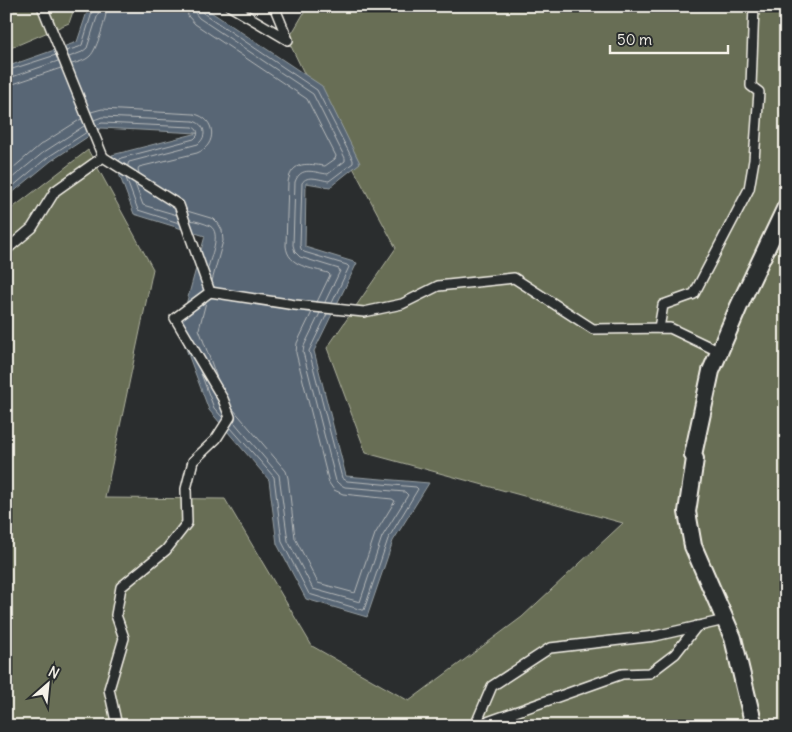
<svg xmlns="http://www.w3.org/2000/svg" width="792" height="732" viewBox="0 0 792 732" font-family="Delius,sans-serif">
	<style>
		.green { fill: #676e54; stroke: #aeb09e }
		.water { fill: #586674; stroke: #969ea2 }
		.lines { fill: none; stroke-linecap: round; stroke-linejoin: round }
		.shore { stroke: #b6b9ba; stroke-width: 1 }
		.service-casing { stroke: #f4f1e8; stroke-width: 12 }
		.minor-casing { stroke: #f4f1e8; stroke-width: 20 }
		.service { stroke: #2a2d2e; stroke-width: 9 }
		.minor { stroke: #2a2d2e; stroke-width: 16 }
	</style>
	<rect width="100%" height="100%" fill="#2a2d2e"/>
	<filter id="ink" filterUnits="userSpaceOnUse"><feTurbulence type="fractalNoise" baseFrequency=".02" numOctaves="2"/><feDisplacementMap in="SourceGraphic" scale="10" xChannelSelector="R" yChannelSelector="G"/><feConvolveMatrix kernelMatrix="1 2 1 2 8 2 1 2 1" color-interpolation-filters="sRGB"/></filter>
	<g filter="url(#ink)">
		<g class="green">
			<polygon points="6,6 75,6 69,23 6,50"/>
			<polygon points="308,6 786,6 786,726 771,726 768,719 759,726 6,726 6,213 88,150 153,269 105,498 225,499 312,646 409,701 522,617 623,523 366,453 327,348 396,248 318,102 288,40"/>
		</g>
		<polygon class="water" points="89,6 202,6 322,86 360,163 330,187 306,183 305,247 357,263 314,351 346,476 429,483 393,541 367,617 306,599 277,544 269,480 209,410 179,330 205,236 134,214 112,155 198,133 101,128 51,161 6,198 6,67 77,42"/>
		<g class="lines">
			<g class="shore">
				<path d="M187,6L188,16L195,24L307,99L336,156L335,159L325,166C308,164 292,160 288,182L286,246C288,267 312,268 328,273L330,275L317,302"/>
				<path d="M194,6L195,13L199,18L313,94L345,158V161L328,174C315,173 301,165 295,182L293,245L295,252L300,257L339,269L340,271L325,302"/>
				<path d="M200,6L201,10L203,13L317,90L353,160V163L329,181C320,180 307,174 302,183L300,245L301,249L304,252L347,265L349,267L332,303"/>
				<polyline points="66,51 79,47 82,45 94,6"/>
				<polyline points="69,57 82,52 87,48 99,11 100,6"/>
				<path d="M72,64C78,62 85,61 90,56C97,50 107,16 107,6"/>
				<polyline points="6,71 56,55"/>
				<polyline points="6,77 12,77 58,61"/>
				<polyline points="6,85 13,84 61,68"/>
				<path d="M91,112L102,109L194,114C216,118 218,145 197,153L139,167L138,169L139,173"/>
				<path d="M94,120L102,117L193,121C205,124 208,136 198,144L129,162L128,164V166"/>
				<path d="M96,125L102,123L192,127C196,128 199,131 197,136L194,139L121,158L119,161"/>
				<polyline points="6,174 40,145 81,119"/>
				<polyline points="126,178 138,210 179,223"/>
				<polyline points="6,183 44,152 84,126"/>
				<polyline points="135,184 143,205 177,215"/>
				<polyline points="6,192 48,157 87,132"/>
				<polyline points="187,211 214,219 218,223 222,230 223,241 212,281"/>
				<path d="M190,220C196,221 204,223 210,226C222,233 210,258 208,268"/>
				<polyline points="206,302 199,329 217,378"/>
				<polyline points="200,371 214,408 223,418"/>
				<polyline points="233,409 286,471 288,478 295,538 318,583 355,593 375,534 395,501 392,499 343,494 334,490 329,483 296,353 297,343 312,312"/>
				<polyline points="234,422 279,475 288,541 313,589 360,602 382,537 408,495 405,492 345,487 339,484 336,481 303,352 304,346 320,313"/>
				<polyline points="230,427 274,477 282,542 309,594 362,610 364,610 388,539 418,489 416,487 347,481 342,478 309,351 327,314"/>
			</g>
			<defs>
				<g id="service">
					<polyline points="42,6 103,157"/>
					<polyline points="230,6 288,40 274,6"/>
					<polyline points="6,250 32,228 55,191 103,157 179,205 210,292 175,318 223,399 230,417 216,439 193,461 186,489 187,523 166,550 121,587 116,615 124,638 109,689 117,726"/>
					<polyline points="210,292 295,305 364,312 402,304 438,286 514,278 593,329 670,328 720,352"/>
					<polyline points="659,328 663,305 694,294 749,189 754,160 759,92 751,86 754,6"/>
					<polyline points="475,726 492,686 550,648 655,636 725,620"/>
					<polyline points="476,726 622,674 650,673 675,654 697,626"/>
				</g>
				<polyline id="minor" points="754,726 733,638 693,546 687,512 695,459 693,455 711,371 739,306 786,207"/>
			</defs>
			<use href="#service" class="service-casing"/>
			<use href="#minor" class="minor-casing"/>
			<use href="#service" class="service"/>
			<use href="#minor" class="minor"/>
		</g>
	</g>
	<rect width="792" height="732" fill="none" stroke="#2a2d2e" stroke-width="25"/>
	<rect x="12" y="12" width="767" height="707" fill="none" stroke="#f4f1e8" stroke-width="2" filter="url(#ink)"/>
	<g transform="translate(48 684) rotate(27)" stroke="#2a2d2e" stroke-width="4" paint-order="stroke">
	<path d="M0-4L9 19L0 12L-9 19Z" fill="#f4f1e8"/>
	<text y="-8" font-size="14" font-weight="bold" text-anchor="middle" fill="#f4f1e8">N</text>
	</g>
	<path d="M610 45v8h118v-8" fill="none" stroke="#f4f1e8" stroke-width="2.5"/>
	<text x="617" y="45" font-size="15" fill="#f4f1e8" stroke="#2a2d2e" stroke-width="4" paint-order="stroke">50 m</text>
</svg>
